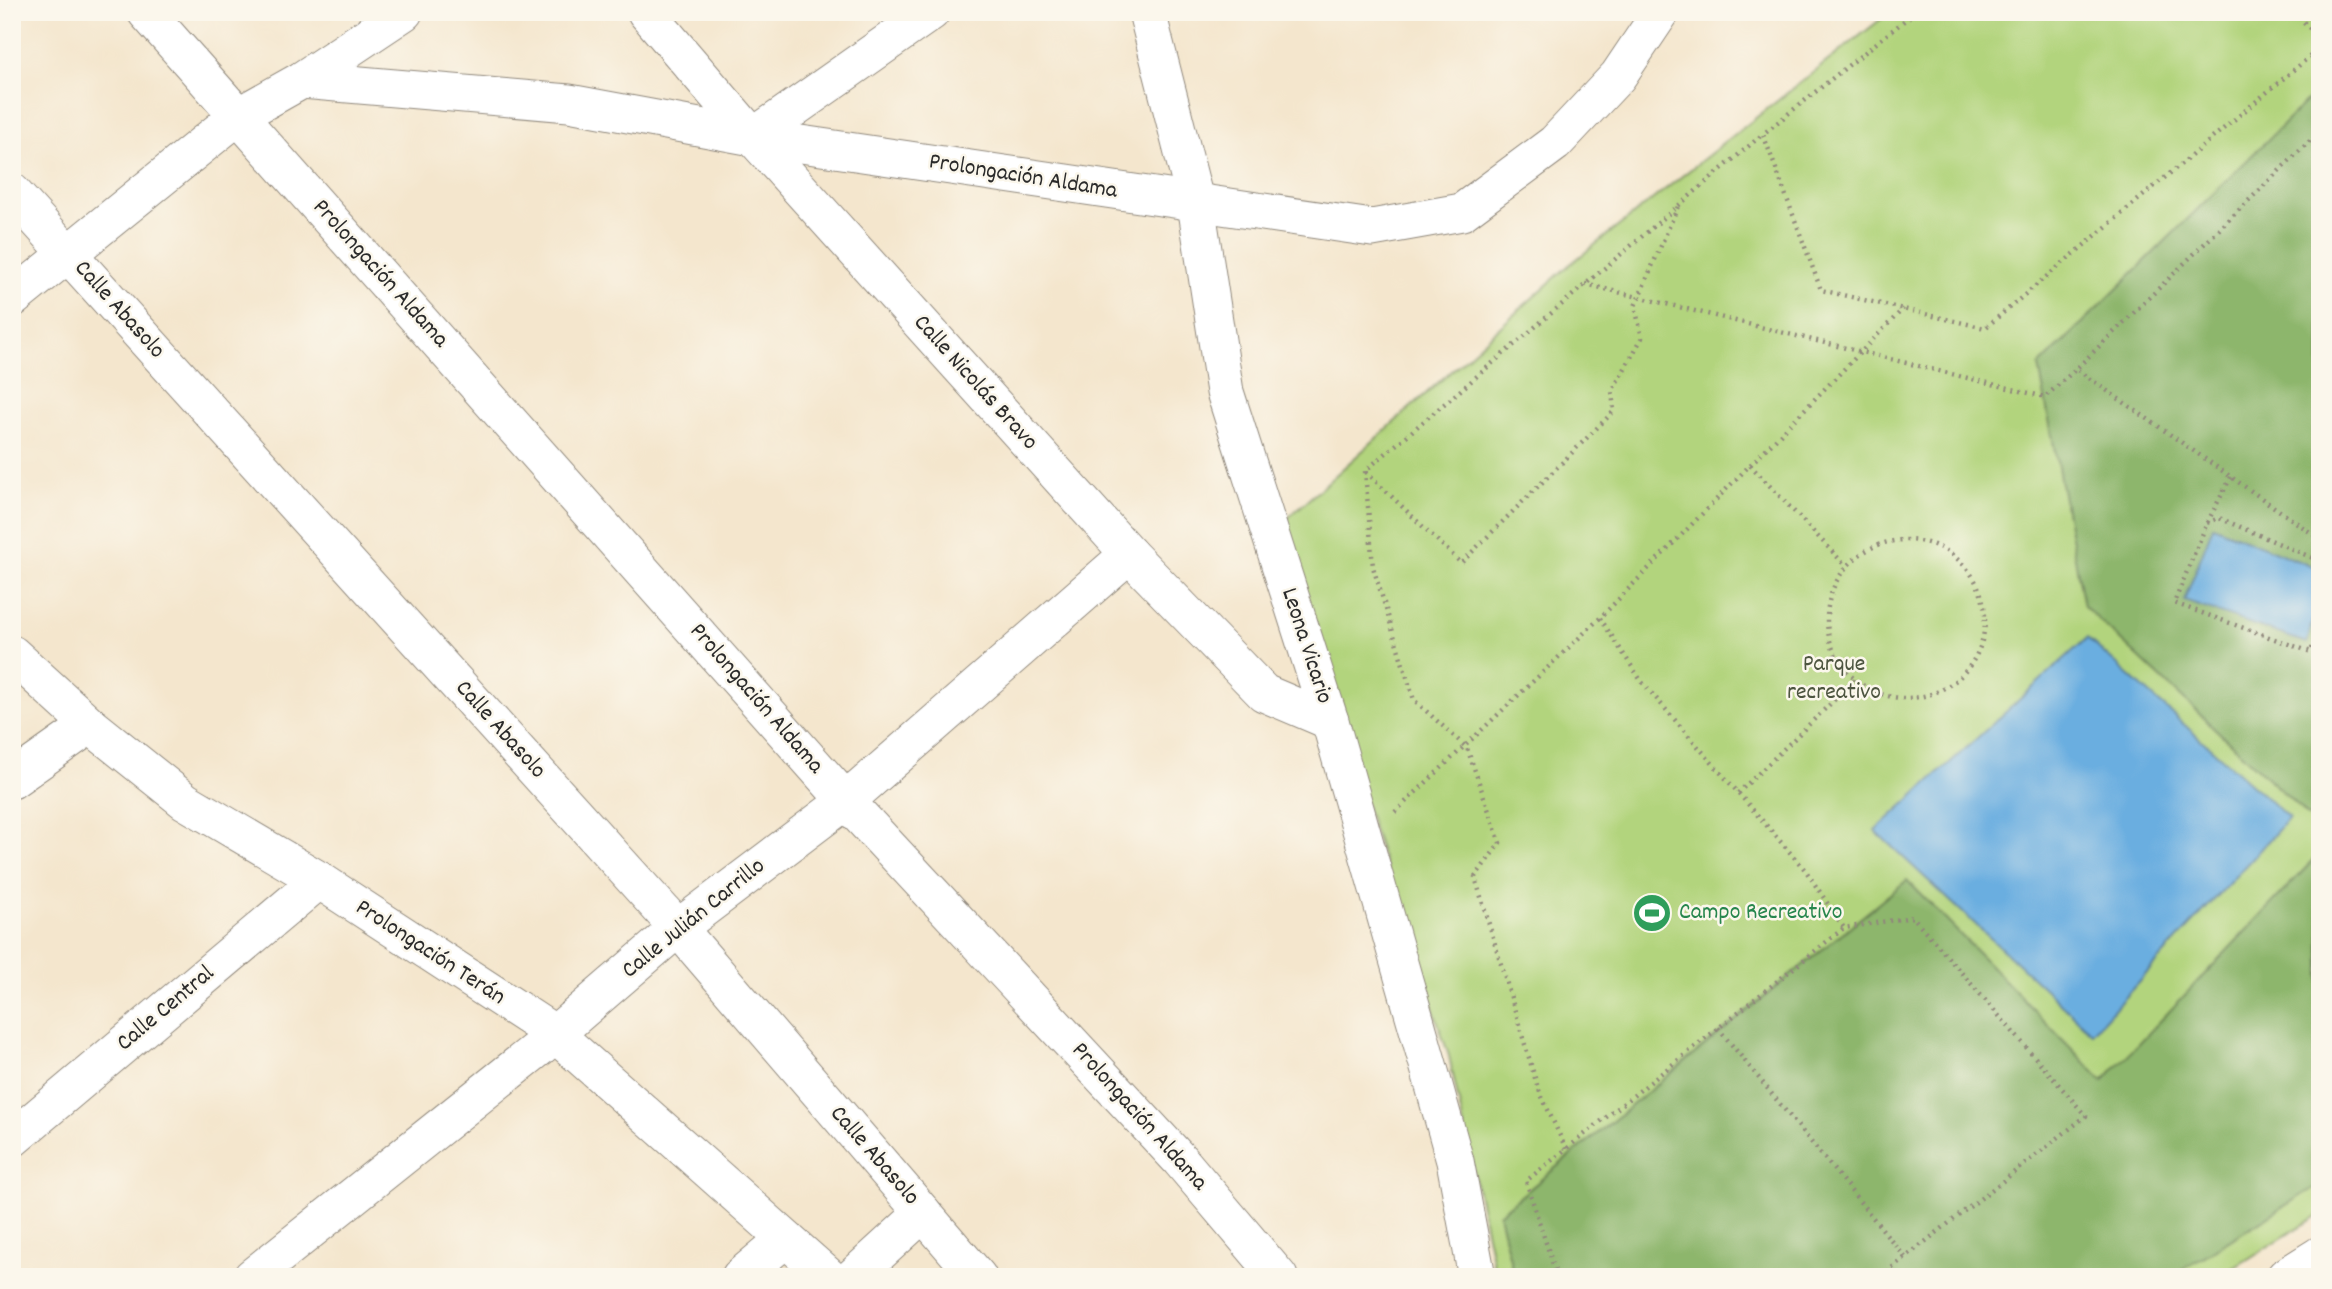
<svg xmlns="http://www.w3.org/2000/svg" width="2332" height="1289" viewBox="0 0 2332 1289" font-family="Dekko,sans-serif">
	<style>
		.green { fill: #b2d47d; stroke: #6e8054; stroke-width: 2 }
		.forest { fill: #8db66c; stroke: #5c704c; stroke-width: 2 }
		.water { fill: #6aaee0; stroke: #4a6c86; stroke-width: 2 }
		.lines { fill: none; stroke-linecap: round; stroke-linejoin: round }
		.minor-casing { stroke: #90887c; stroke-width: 39 }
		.path { stroke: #90887c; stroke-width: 4.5; stroke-dasharray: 2 5; stroke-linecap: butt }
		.minor { stroke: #fff; stroke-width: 37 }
		.labels { text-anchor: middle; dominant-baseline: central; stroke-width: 5; stroke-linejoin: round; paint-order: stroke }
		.street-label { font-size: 24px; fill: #2b2b2b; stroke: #fbf7ec }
		.park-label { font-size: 24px; fill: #4d5540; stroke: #fbf7ec }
		.leisure-label { font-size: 24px; fill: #27864d; stroke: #fbf7ec; text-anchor: start }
	</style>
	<rect width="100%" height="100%" fill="#fbf7ec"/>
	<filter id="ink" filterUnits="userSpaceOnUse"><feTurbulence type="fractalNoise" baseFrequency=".0143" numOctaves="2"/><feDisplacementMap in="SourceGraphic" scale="14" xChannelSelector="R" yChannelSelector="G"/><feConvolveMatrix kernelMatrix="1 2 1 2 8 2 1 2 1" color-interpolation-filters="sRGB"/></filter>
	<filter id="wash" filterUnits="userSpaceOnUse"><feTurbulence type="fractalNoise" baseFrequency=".00686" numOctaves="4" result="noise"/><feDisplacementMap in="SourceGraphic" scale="28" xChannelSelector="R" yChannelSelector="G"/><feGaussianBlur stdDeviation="1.57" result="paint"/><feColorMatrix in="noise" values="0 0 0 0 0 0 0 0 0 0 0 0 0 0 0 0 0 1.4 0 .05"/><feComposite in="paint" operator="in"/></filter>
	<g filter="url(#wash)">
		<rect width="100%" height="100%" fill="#f4e6cd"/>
		<polygon class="green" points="1890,12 2320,12 2320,1214 2219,1277 1496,1277 1449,1056 1374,832 1280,525 1568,266"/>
		<g class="forest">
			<polygon points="2320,88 2320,827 2084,606 2039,366"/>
			<polygon points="2320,853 2320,1184 2171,1277 1514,1277 1499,1214 1907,880 2103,1081"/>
		</g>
		<g class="water">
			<polygon points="2213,526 2320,570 2320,597 2307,643 2184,601"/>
			<polygon points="2087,638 2289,818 2092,1033 1875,831"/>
		</g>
	</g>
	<g filter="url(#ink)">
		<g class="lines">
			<defs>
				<g id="minor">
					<polyline points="146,12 846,801 1180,1160 1279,1277"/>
					<polyline points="646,12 753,137 1129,554 1264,693 1330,721"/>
					<polyline points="1147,12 1196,204 1225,392 1330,721 1429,1068 1455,1161 1477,1277"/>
					<polyline points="302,80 569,103 753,137 1372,228 1462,212 1555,143 1618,76 1661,12"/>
					<polyline points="753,137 931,12"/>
					<polyline points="12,192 678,928 978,1277"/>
					<polyline points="12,299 238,116 302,80 404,12"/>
					<polyline points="12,654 90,725 185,801 319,880 555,1034 829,1277"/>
					<polyline points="12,780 90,725"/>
					<polyline points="12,1139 319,880"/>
					<polyline points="252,1277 540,1047 678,928 846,801 1129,554"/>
					<polyline points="740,1277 785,1239"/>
					<polyline points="853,1277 923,1213"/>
					<polyline points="2285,1277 2320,1255"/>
				</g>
			</defs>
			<use href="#minor" class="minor-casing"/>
			<g class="path">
				<polyline points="1915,12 1763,134 1821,290 1985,328 2320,48"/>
				<polyline points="2294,12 2320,39"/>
				<polyline points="2320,131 2076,369 2320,539"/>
				<polyline points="1585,284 2045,397 2076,369"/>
				<polyline points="1750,465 1845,565"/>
				<polyline points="1366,472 1461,563 1614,411 1612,391 1642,338 1635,306 1679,204"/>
				<polyline points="2231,477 2207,523 2174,603 2311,652 2320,622"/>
				<polyline points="2207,523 2219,518 2320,561"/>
				<circle cx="1906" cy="619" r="79"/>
				<polyline points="1600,618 1642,682 1806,871 1844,928"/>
				<polyline points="1738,793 1855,680"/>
				<polyline points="1395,812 1600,618 1903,309"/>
				<polyline points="1718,1028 1905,1257"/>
				<polyline points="1566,1149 1538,1088 1475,877 1500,843 1467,748 1414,700 1373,567 1365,471 1763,134"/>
				<polyline points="1557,1277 1526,1181 1844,928 1913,917 2086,1116 1880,1277"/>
			</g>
			<use href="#minor" class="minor"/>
		</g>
	</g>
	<defs>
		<symbol id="stadium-disc" viewBox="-11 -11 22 22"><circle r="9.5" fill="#2e9e5b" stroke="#fbf7ec"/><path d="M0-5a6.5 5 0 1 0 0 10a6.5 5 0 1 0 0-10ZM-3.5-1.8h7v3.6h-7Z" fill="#fff"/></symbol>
	</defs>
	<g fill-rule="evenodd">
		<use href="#stadium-disc" x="1630" y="891" width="44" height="44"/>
	</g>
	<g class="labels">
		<g class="street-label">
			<text transform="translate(1023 177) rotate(9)">Prolongación Aldama</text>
			<text transform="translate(380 274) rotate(48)">Prolongación Aldama</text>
			<text transform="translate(119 310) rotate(48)">Calle Abasolo</text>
			<text transform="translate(975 383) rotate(48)">Calle Nicolás Bravo</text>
			<text transform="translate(1306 646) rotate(72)">Leona Vicario</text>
			<text transform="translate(756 699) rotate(49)">Prolongación Aldama</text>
			<text transform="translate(500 730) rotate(48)">Calle Abasolo</text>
			<text transform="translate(694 919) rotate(-39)">Calle Julián Carrillo</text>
			<text transform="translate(430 953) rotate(33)">Prolongación Terán</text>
			<text transform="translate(166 1009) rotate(-40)">Calle Central</text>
			<text transform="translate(1139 1117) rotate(48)">Prolongación Aldama</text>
			<text transform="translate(874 1156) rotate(49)">Calle Abasolo</text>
		</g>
		<g class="park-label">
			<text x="1834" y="665">Parque<tspan x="1834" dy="28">recreativo</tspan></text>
		</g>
		<g class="leisure-label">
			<text x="1679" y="913">Campo Recreativo</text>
		</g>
	</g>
	<rect width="2332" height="1289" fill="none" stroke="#fbf7ec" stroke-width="42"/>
</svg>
